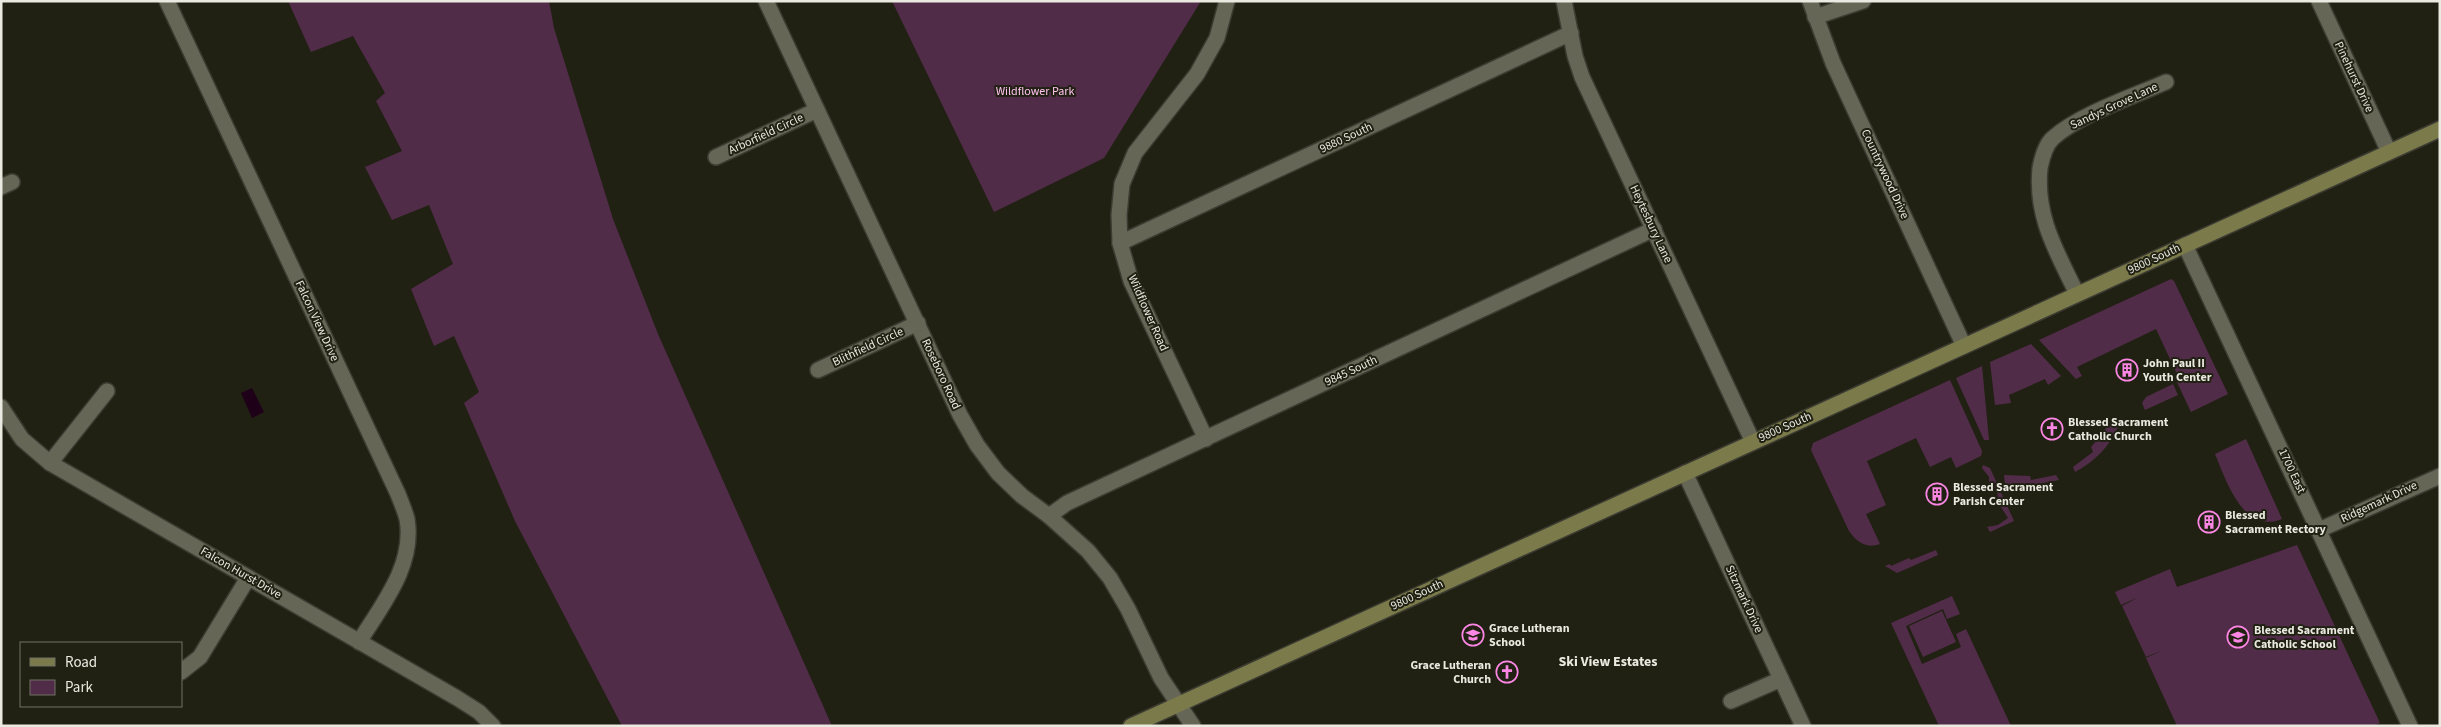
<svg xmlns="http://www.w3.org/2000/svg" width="2441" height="727" font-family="'Source Sans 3',sans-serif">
<rect width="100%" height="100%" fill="#212113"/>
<g fill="#512c49">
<path d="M 288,1 L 549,1 L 554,28 L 613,219 L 658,334 L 832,726 L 622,726 L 515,521 L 464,403 L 479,392 L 454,336 L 434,346 L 411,289 L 453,264 L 429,205 L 392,220 L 365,167 L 402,151 L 376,101 L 385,93 L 353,36 L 311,52 Z"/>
<path d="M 892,1 L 1201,1 L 1104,158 L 994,212 Z"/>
<path d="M 2171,279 L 2174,281 L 2228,394 L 2191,412 L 2174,376 L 2177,374 L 2156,329 L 2077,367 L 2082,376 L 2076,379 L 2039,340 Z"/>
<path d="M 2031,344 L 2061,376 L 2048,385 L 2045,379 L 2009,395 L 2011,403 L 1995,405 L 1990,362 Z"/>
<path d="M 1982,366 L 1989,440 L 1984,440 L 1956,378 Z"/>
<path d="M 1950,380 L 1982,451 L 1981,456 L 1956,468 L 1951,457 L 1930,467 L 1916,438 L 1867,461 L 1886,505 L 1866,514 L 1880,544 C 1866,549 1857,542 1849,531 L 1811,450 L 1813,443 Z"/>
<path d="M 2173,384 L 2178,395 L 2145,410 L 2142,403 L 2146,397 Z"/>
<path d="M 2110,420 L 2118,427 C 2110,446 2094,462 2075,472 L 2073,467 L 2093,452 L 2091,447 L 2104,432 Z"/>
<path d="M 2246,439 L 2282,519 C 2243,535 2226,480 2215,454 Z"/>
<path d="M 1983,465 L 1990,468 L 2014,521 L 1990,532 L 1987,527 L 1998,525 L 2008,518 L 1999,504 L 1997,491 L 1989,483 L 1989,477 L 1982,468 Z"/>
<path d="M 2004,475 L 2030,476 L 2031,480 L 2056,475 L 2059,480 L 2028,486 L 2005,485 Z"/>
<path d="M 2297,545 L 2380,723 L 2373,726 L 2177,726 L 2146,658 L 2163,650 L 2146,657 L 2122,606 L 2139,597 L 2121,605 L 2115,592 L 2170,569 L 2177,587 Z"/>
<path d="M 1936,550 L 1938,555 L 1897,573 L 1885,566 L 1890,564 L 1891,566 L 1909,558 L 1911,560 Z"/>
<path d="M 1952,596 L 1960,614 L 1947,619 L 1943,609 L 1906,626 L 1922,664 L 1961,647 L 1956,634 L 1966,629 L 2011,726 L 1939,726 L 1891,623 Z"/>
<path d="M 1942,611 L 1956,642 L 1923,657 L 1909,626 Z"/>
</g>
<path fill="#1f0019" d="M 252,388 L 264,412 L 252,418 L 241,393 Z"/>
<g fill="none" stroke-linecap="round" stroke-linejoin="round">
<g stroke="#3b3b32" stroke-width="18">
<g id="street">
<path d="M 167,1 L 398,494 C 401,502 405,511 407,519 C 415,565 382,605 359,642"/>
<path d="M 766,1 L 960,415 L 977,445 L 998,473 L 1022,496 L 1049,516 L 1088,551 L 1110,578 L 1128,609 L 1161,678 L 1193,726"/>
<path d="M 1564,1 L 1575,56 L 1582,77 L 1753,442"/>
<path d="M 1810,1 L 1833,63 L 1964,346"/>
<path d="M 2319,1 L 2389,152"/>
<path d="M 1815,17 L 1863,1"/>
<path d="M 716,157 L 817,110"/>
<path d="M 1,187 L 12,182"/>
<path d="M 1120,243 L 1571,33"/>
<path d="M 2185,245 L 2410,726"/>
<path d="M 2077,294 C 2057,252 2035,217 2040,168 C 2042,158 2045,145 2053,138 C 2078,115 2134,96 2166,82"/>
<path d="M 818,370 L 918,323"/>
<path d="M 1,407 L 22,439 L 50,463 L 457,698 L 479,712 L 493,726"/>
<path d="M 1206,439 L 1131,281 L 1120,243 L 1119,215 L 1122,184 L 1135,153 L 1197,74 L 1217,38 L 1227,1"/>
<path d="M 50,463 L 107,391"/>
<path d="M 1685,473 L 1803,726"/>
<path d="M 1049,516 L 1067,503 L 1654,229"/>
<path d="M 2319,530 L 2440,476"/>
<path d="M 181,672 L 200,657 L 248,578"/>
<path d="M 1731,701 L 1781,679"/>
</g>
</g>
<g stroke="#3b3b32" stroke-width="18">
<path id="secondary" d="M 1131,726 L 2440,129"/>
</g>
<use href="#street" stroke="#666656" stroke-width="15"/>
<use href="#secondary" stroke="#7b7a4a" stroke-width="15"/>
</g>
<defs>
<g id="building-ring" transform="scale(1.125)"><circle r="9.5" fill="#212113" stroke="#fc86e3" stroke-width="1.5"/><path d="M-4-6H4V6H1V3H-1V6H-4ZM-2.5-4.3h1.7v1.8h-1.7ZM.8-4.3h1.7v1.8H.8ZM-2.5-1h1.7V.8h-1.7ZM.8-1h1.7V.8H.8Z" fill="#fc86e3"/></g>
<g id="church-ring" transform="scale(1.125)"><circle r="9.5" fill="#212113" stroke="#fc86e3" stroke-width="1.5"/><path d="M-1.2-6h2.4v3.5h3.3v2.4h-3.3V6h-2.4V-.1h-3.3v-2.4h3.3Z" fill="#fc86e3"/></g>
<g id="school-ring" transform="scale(1.125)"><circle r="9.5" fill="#212113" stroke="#fc86e3" stroke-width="1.5"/><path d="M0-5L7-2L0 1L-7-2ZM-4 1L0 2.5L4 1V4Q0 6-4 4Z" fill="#fc86e3"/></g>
</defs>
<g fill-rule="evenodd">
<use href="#building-ring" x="2127" y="370"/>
<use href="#church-ring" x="2052" y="429"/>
<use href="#building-ring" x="1937" y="494"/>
<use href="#building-ring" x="2209" y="522"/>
<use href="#school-ring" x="1473" y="635"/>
<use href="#school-ring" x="2238" y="637"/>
<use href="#church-ring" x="1507" y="672"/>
</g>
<g text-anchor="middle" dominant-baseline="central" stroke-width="4" stroke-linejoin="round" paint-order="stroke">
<g font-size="12" fill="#eaeae1" stroke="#212113">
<text transform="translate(2354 77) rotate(65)">Pinehurst Drive</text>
<text transform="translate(2114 106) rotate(-25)">Sandys Grove Lane</text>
<text transform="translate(766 134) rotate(-25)">Arborfield Circle</text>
<text transform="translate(1346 138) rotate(-25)">9880 South</text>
<text transform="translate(1885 174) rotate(65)">Countrywood Drive</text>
<text transform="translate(1651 224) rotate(65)">Heytesbury Lane</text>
<text transform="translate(2154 259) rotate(-25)">9800 South</text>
<text transform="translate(1148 313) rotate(66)">Wildflower Road</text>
<text transform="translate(317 321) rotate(65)">Falcon View Drive</text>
<text transform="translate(868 347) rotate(-25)">Blithfield Circle</text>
<text transform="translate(1351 371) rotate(-25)">9845 South</text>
<text transform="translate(941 374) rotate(65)">Roseboro Road</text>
<text transform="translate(1785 427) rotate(-24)">9800 South</text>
<text transform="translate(2292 471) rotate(65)">1700 East</text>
<text transform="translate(2379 502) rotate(-25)">Ridgemark Drive</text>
<text transform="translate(241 573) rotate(30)">Falcon Hurst Drive</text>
<text transform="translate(1417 595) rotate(-25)">9800 South</text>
<text transform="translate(1744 599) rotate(65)">Sitzmark Drive</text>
</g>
<g font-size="12" fill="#ffc3ef" stroke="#212113">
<text x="1035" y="91">Wildflower Park</text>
</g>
<g font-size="12" font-weight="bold" fill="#eaeae1" stroke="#212113" text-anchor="start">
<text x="2143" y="363">John Paul II<tspan x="2143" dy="14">Youth Center</tspan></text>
<text x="2068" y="422">Blessed Sacrament<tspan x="2068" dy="14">Catholic Church</tspan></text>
<text x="1953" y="487">Blessed Sacrament<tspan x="1953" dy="14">Parish Center</tspan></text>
<text x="2225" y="515">Blessed<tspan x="2225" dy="14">Sacrament Rectory</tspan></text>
<text x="1489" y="628">Grace Lutheran<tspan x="1489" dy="14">School</tspan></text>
<text x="2254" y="630">Blessed Sacrament<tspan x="2254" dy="14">Catholic School</tspan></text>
<text x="1491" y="665" text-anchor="end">Grace Lutheran<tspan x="1491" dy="14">Church</tspan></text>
</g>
<g font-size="14" font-weight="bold" fill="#eaeae1" stroke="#212113">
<text x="1608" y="662">Ski View Estates</text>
</g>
</g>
<rect width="2441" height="727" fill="none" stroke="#eaeae1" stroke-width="5"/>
<rect x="20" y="642" width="162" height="65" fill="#212113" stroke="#717165"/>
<rect x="30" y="658" width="25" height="8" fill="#7b7a4a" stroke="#717165"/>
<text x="65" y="667" font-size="15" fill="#eaeae1">Road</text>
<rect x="30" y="680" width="25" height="15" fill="#512c49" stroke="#717165"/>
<text x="65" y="692" font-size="15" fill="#eaeae1">Park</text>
</svg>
